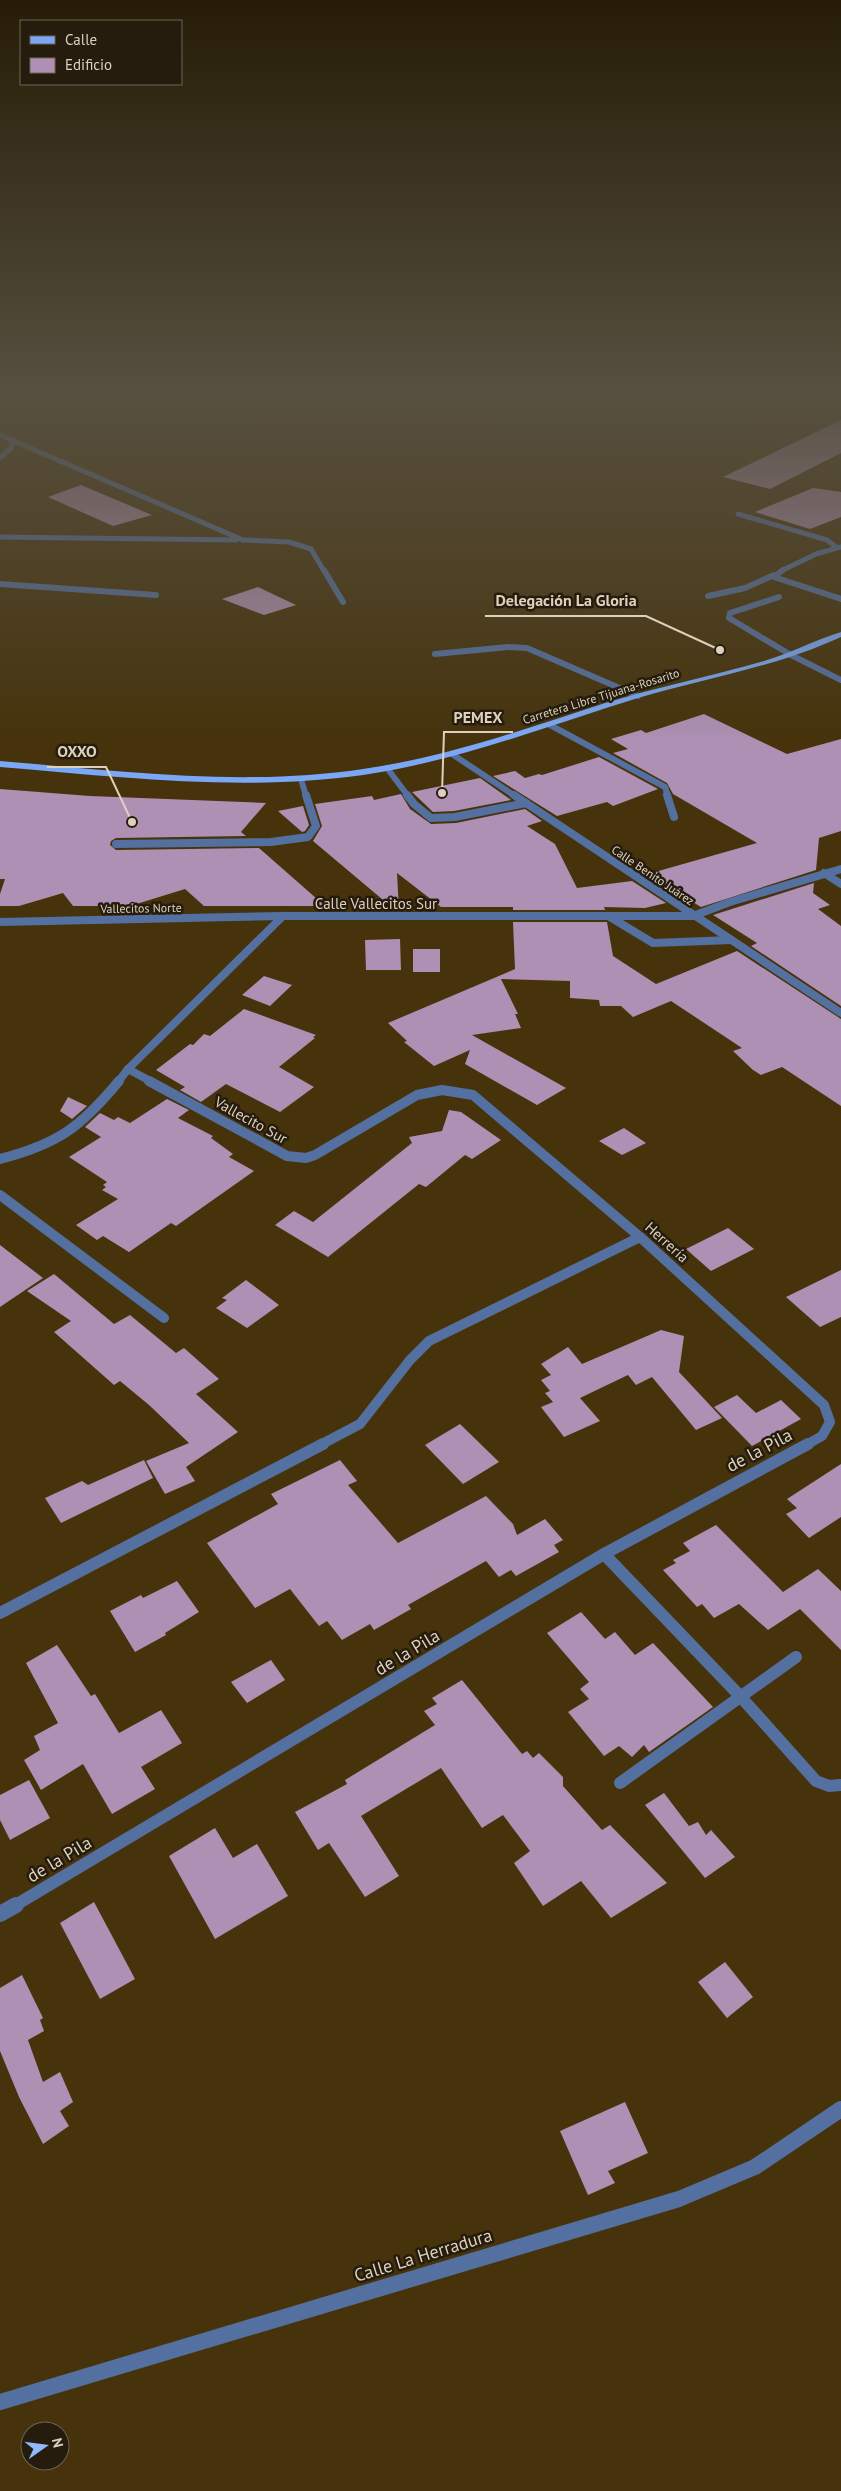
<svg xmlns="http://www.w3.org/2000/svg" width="841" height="2491" font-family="'PT Sans',sans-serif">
<rect width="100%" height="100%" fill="#46330c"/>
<g fill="#ad90b3">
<path d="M 841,420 L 841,453 L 770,489 L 723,477 Z"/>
<path d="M 81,485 L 152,515 L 113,526 L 48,497 Z"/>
<path d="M 813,488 L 841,492 L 841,517 L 810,529 L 755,512 Z"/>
<path d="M 258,587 L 296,605 L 264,615 L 222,599 Z"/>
<path d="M 704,714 L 787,754 L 841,739 L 841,831 L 819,838 L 816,870 L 701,907 L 688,899 L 682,900 L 650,879 L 661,877 L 655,872 L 757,843 L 673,794 L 667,783 L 613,753 L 628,749 L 611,739 L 641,730 L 646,733 Z"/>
<path d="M 599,757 L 658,789 L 613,806 L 607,802 L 557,816 L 493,776 L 515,771 L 525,778 L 539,774 L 542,775 Z"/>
<path d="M 480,778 L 511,800 L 454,811 L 433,812 L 412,792 Z"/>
<path d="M 0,789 L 90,796 L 266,803 L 241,832 L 246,836 L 116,838 L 111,841 L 110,845 L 116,850 L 259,848 L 325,906 L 204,906 L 185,889 L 130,906 L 73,906 L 63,893 L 19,906 L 0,906 L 0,894 L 5,879 L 0,879 Z"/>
<path d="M 401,794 L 410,809 L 431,824 L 456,823 L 525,809 L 542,821 L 527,826 L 555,844 L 577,888 L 632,881 L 666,903 L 645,908 L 604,907 L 605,910 L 513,910 L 513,907 L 441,907 L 397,873 L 399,910 L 395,910 L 313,841 L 322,826 L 315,804 L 372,796 L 374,800 Z"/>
<path d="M 303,806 L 309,825 L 305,831 L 302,832 L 278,811 Z"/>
<path d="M 814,883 L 813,893 L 830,905 L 818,909 L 841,926 L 841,1006 L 751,946 L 757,943 L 713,915 Z"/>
<path d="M 513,922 L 607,922 L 613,956 L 656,984 L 737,951 L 841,1019 L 841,1106 L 782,1067 L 761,1075 L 753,1070 L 733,1051 L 742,1048 L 671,1001 L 633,1017 L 621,1006 L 600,1006 L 599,1000 L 570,998 L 570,981 L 501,979 L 518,1014 L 515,1014 L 521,1028 L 472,1035 L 566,1088 L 537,1105 L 465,1064 L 470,1050 L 434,1066 L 404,1042 L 407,1041 L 388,1023 L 515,969 Z"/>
<path d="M 400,939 L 401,970 L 366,970 L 365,940 Z"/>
<rect x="413" y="949" width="27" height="23"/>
<path d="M 264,976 L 292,985 L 270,1006 L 242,995 Z"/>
<path d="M 244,1009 L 316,1035 L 313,1037 L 315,1038 L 279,1067 L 314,1087 L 280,1112 L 226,1084 L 201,1102 L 180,1090 L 185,1087 L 156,1070 L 190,1044 L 193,1045 L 204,1034 L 210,1036 Z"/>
<path d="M 68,1097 L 87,1106 L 72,1119 L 60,1111 Z"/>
<path d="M 167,1099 L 189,1110 L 178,1118 L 213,1136 L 211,1138 L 233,1154 L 229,1157 L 254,1171 L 176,1226 L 171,1223 L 129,1252 L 103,1236 L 97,1240 L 76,1225 L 118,1199 L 102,1190 L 106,1187 L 103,1185 L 107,1182 L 69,1157 L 101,1137 L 85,1127 L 100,1113 L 114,1120 L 118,1117 L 130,1123 Z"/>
<path d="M 449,1110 L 461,1112 L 501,1140 L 472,1159 L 465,1155 L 426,1187 L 419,1184 L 328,1257 L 275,1225 L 294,1211 L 313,1222 L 412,1143 L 409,1137 L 442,1131 Z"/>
<path d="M 624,1128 L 646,1143 L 622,1155 L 599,1141 Z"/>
<path d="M 728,1228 L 754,1249 L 711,1271 L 686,1249 Z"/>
<path d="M 0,1245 L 43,1278 L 0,1307 Z"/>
<path d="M 841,1270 L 841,1317 L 820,1327 L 786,1297 Z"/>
<path d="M 54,1274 L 114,1324 L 130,1315 L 176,1353 L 184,1348 L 219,1379 L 196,1394 L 238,1432 L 186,1467 L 195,1481 L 165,1494 L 146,1461 L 189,1443 L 149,1405 L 120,1381 L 114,1385 L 54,1332 L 71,1321 L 27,1291 Z"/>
<path d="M 246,1280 L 279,1305 L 247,1328 L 216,1308 L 227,1300 L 222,1298 Z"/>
<path d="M 661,1330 L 684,1336 L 679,1372 L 722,1418 L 696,1430 L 652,1377 L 636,1385 L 628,1375 L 580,1398 L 600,1421 L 564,1437 L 541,1407 L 553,1402 L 545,1393 L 550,1391 L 541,1380 L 551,1375 L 541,1364 L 568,1347 L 582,1364 Z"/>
<path d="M 737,1395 L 756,1413 L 781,1400 L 801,1419 L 752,1446 L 714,1407 Z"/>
<path d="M 460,1424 L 499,1462 L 463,1484 L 425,1445 Z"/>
<path d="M 144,1460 L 153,1478 L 61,1523 L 45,1498 L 82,1481 L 88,1485 Z"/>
<path d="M 340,1460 L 357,1481 L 348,1485 L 398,1543 L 486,1496 L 513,1524 L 517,1535 L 545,1519 L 563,1540 L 554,1545 L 559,1552 L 516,1576 L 511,1570 L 499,1577 L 486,1561 L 408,1605 L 411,1609 L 374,1630 L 370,1624 L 342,1640 L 327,1621 L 319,1626 L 290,1589 L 255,1608 L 207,1543 L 278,1504 L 271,1494 Z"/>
<path d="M 841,1464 L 841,1517 L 809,1538 L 786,1514 L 797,1508 L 787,1499 Z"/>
<path d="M 716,1525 L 783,1592 L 818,1569 L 841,1591 L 841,1650 L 800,1609 L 768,1630 L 739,1604 L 714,1618 L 702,1604 L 697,1607 L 663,1570 L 676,1563 L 673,1560 L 690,1551 L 683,1543 Z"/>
<path d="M 177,1581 L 199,1612 L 165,1633 L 166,1635 L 135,1652 L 110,1611 L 141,1595 L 143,1598 Z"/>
<path d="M 581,1612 L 605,1639 L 615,1632 L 635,1655 L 653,1643 L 713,1707 L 649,1752 L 644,1745 L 632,1757 L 619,1746 L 604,1756 L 568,1712 L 589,1699 L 580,1689 L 589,1682 L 547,1633 Z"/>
<path d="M 57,1645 L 91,1696 L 95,1694 L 119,1733 L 161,1710 L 182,1743 L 141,1767 L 155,1789 L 112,1814 L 83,1764 L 41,1790 L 24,1760 L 40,1750 L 34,1736 L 58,1723 L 26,1663 Z"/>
<path d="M 271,1660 L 285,1680 L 247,1703 L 231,1682 Z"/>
<path d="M 462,1680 L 522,1754 L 527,1751 L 533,1758 L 539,1753 L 563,1777 L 563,1786 L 602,1830 L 610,1825 L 667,1883 L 611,1918 L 581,1881 L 543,1906 L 514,1863 L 530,1851 L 503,1815 L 482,1828 L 441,1768 L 361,1816 L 399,1876 L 365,1897 L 329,1843 L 318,1850 L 295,1812 L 347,1784 L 345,1780 L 435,1725 L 424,1711 L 437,1704 L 432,1698 Z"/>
<path d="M 29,1780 L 50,1818 L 10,1840 L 0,1820 L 0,1795 Z"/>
<path d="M 664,1793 L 689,1826 L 698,1822 L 706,1835 L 711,1830 L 735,1857 L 705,1878 L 645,1805 Z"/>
<path d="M 215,1828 L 233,1858 L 257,1844 L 288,1896 L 215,1939 L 169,1856 Z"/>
<path d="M 94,1902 L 135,1979 L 100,1999 L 60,1923 Z"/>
<path d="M 725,1962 L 753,1997 L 727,2018 L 698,1982 Z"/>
<path d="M 22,1975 L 43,2018 L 40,2020 L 44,2031 L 28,2040 L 43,2082 L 60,2072 L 73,2102 L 60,2111 L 69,2126 L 43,2144 L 19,2097 L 0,2051 L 0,1988 Z"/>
<path d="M 625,2102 L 648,2153 L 608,2171 L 615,2183 L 588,2195 L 560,2131 Z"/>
</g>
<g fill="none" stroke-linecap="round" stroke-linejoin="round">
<g stroke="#5470a0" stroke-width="5">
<path d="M 738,514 L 827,540 L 836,547"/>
<path d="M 243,540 L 289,542 L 311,549 L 324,571"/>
<path d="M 781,571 L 816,554 L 841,547"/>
</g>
<g stroke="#5470a0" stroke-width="6">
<path d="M 324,570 L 343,602"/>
<path d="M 783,570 L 774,577 L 841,599"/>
<path d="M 0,584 L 156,595"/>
<path d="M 708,596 L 745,588 L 774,575"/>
<path d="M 779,597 L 730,613 L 729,618 L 791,655"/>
<path d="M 435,654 L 508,647 L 527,648 L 638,696"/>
<path d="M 550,725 L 665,787 L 668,796"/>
<path d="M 387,768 L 408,796"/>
<path d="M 301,779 L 306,796"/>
</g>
<g stroke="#5470a0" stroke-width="8">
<path d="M 407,795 L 414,804 L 431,818 L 455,817 L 526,803"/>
<path d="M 667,795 L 674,817"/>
<path d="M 116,844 L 271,842 L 308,837 L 316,826 L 306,795"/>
<path d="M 610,917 L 653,943 L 731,940"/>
</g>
<g stroke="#5470a0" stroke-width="5">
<path d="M 0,435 L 243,540"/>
<path d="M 0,458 L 11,448 L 13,440"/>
<path d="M 0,537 L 237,540"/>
</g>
<g stroke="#5470a0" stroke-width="8">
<path d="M 824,873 L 841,884"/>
<path d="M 0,922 L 283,916 L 693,916 L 730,902 L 841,869"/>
<path d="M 128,1069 L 152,1082"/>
<path d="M 118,1082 L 128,1069 L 283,916"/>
</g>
<g stroke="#5470a0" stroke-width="10">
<path d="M 149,1081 L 287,1156 L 306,1158 L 315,1155 L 417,1095 L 442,1090 L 473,1095 L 640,1237 L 824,1405 L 830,1422 L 822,1436 L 806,1445"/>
<path d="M 0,1159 C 58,1144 81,1127 119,1081"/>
<path d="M 0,1195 L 164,1318"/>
<path d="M 320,1445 L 360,1424 L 410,1360 L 429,1341 L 640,1237"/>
</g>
<g stroke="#5470a0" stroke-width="12">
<path d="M 604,1554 L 740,1696 L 816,1781 L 829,1786 L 841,1785"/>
<path d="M 0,1613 L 323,1444"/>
<path d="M 620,1783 L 796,1657"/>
<path d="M 14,1906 L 604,1554 L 808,1444"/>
</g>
<g stroke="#5470a0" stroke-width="16">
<path d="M 0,1914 L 16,1905"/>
<path d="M 0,2402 L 679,2199 L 755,2167 L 841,2109"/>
</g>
<g stroke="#5470a0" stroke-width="6">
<path d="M 791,655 L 841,680"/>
<path d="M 452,754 L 515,796"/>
</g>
<path stroke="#5470a0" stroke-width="8" d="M 514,795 L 841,1013"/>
<path fill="#7ba8f6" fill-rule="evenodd" d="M 841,632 L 841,637 C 776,667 706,678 638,698 C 547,726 458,761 363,775 C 243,792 120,777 0,767 L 0,761 C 120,771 243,787 363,769 C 447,757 525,729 605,703 C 658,687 711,676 764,661 C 791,653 815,640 841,632 Z"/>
</g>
<linearGradient id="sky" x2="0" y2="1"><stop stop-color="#261c07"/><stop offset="0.53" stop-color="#575040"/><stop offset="1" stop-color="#575040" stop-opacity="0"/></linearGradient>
<rect width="841" height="742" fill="url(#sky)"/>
<g text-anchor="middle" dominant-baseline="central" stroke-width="5" stroke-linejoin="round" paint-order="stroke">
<g font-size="12" fill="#ddd1bd" stroke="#251c0d">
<text transform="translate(601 696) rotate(-17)">Carretera Libre Tijuana-Rosarito</text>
<text transform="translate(653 875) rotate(34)">Calle Benito Juárez</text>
<text transform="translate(141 908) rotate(-1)">Vallecitos Norte</text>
</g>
<g font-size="15" fill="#ddd1bd" stroke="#251c0d">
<text x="376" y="903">Calle Vallecitos Sur</text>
<text transform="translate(251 1120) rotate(29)">Vallecito Sur</text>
<text transform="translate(667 1242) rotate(42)">Herrería</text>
</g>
<g font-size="18" fill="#ddd1bd" stroke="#251c0d">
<text transform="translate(759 1450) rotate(-28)">de la Pila</text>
<text transform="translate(407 1652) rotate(-31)">de la Pila</text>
<text transform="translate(59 1859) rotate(-31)">de la Pila</text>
<text transform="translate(423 2255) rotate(-17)">Calle La Herradura</text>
</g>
</g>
<path fill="none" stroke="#ddd1bd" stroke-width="2" d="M720 650L646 616H485M442 793L444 732H513M132 822L106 767H47"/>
<g fill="#ddd1bd" stroke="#251c0d" stroke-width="2">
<circle cx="720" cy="650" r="5"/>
<circle cx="442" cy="793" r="5"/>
<circle cx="132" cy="822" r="5"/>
</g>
<g font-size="16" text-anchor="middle" font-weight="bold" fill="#ddd1bd" stroke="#251c0d" stroke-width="5" stroke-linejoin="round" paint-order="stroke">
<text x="566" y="606">Delegación La Gloria</text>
<text x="478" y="723">PEMEX</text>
<text x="77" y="757">OXXO</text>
</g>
<rect x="20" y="20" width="162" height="65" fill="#251c0d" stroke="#6f6453"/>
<rect x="30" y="36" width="25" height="8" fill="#7ba8f6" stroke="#6f6453"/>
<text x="65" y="45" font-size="15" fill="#ddd1bd">Calle</text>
<rect x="30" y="58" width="25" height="15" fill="#ad90b3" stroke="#6f6453"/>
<text x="65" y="70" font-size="15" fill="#ddd1bd">Edificio</text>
<g transform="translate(45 2446) rotate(76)"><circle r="24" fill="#251c0d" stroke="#6f6453"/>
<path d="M0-4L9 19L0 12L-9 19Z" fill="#90b8fd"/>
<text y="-8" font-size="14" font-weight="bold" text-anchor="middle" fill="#ddd1bd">N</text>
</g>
</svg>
